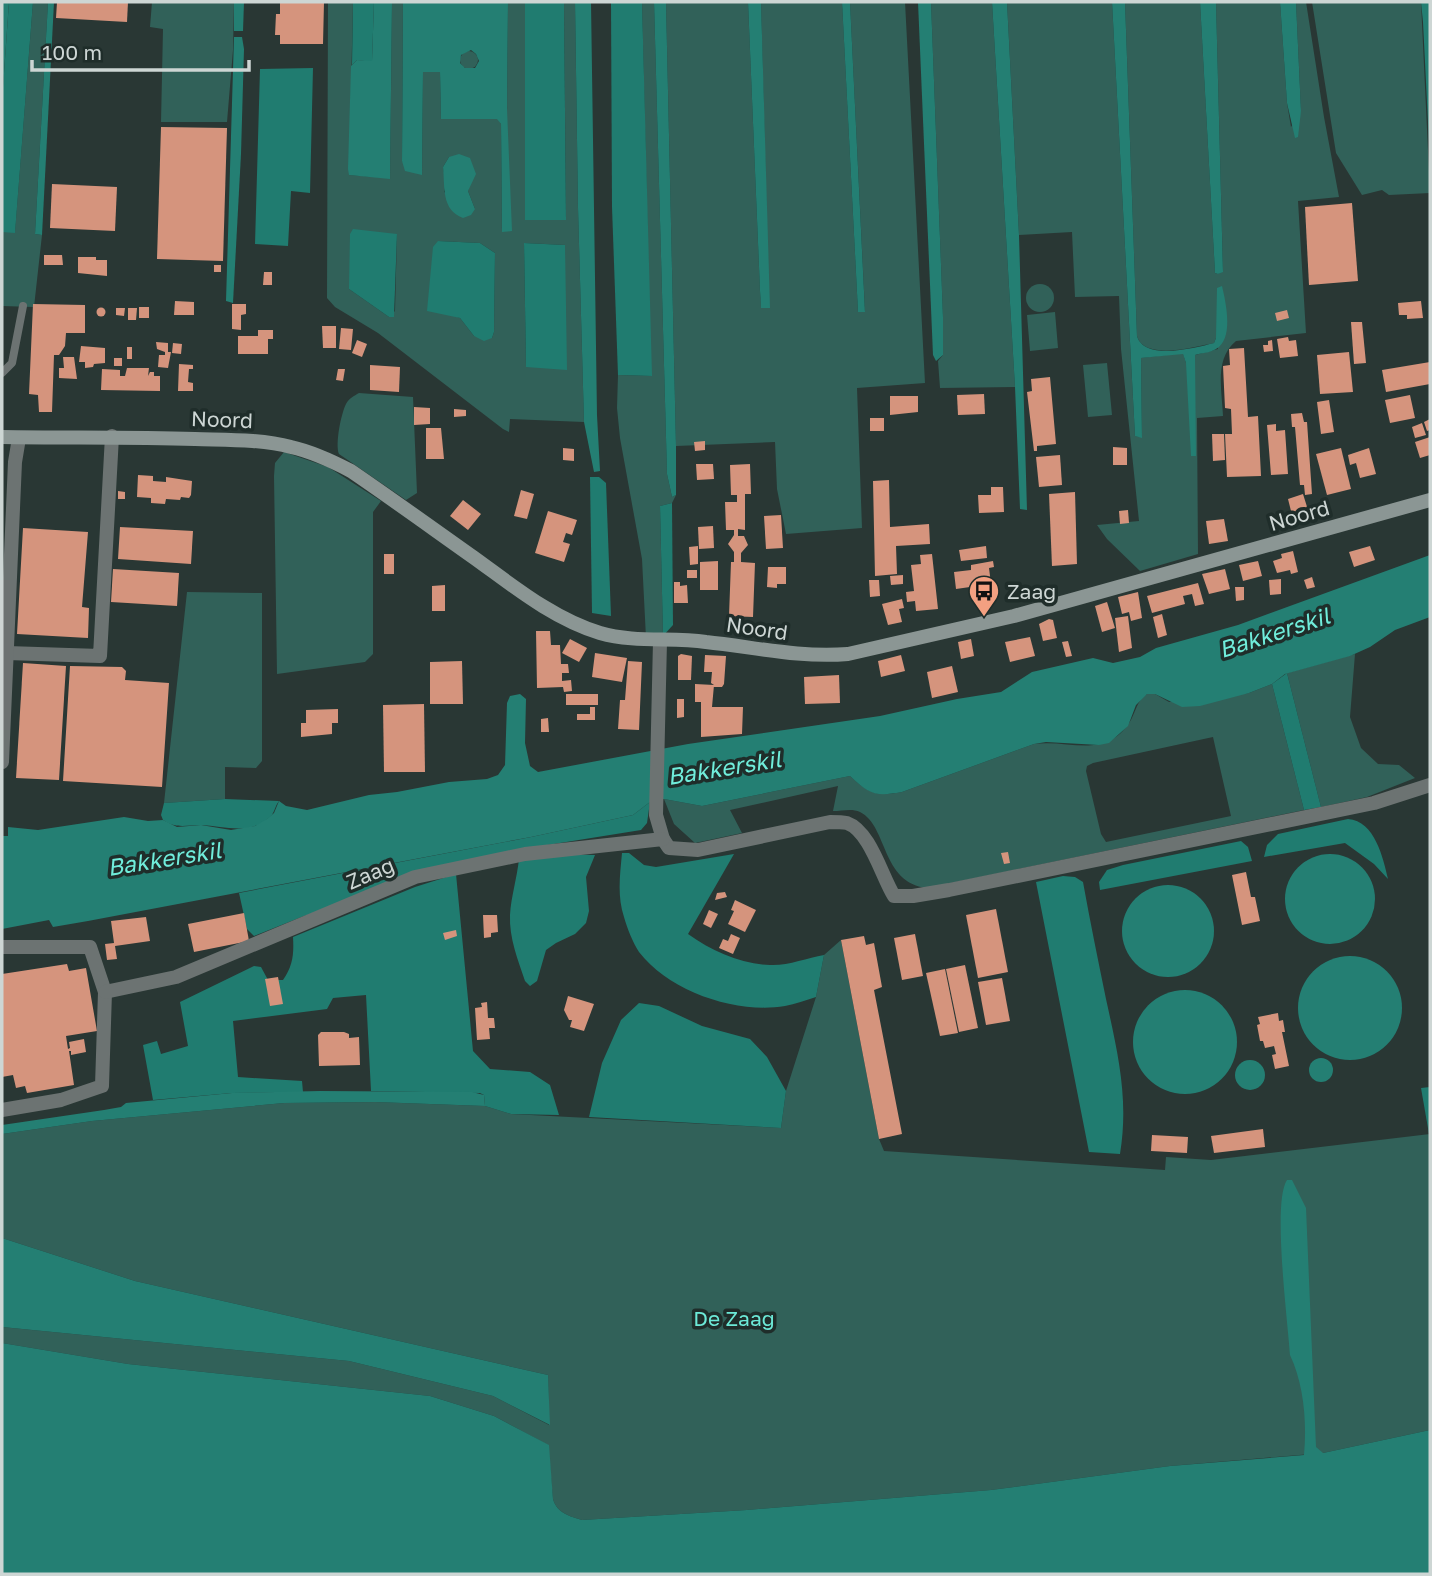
<svg xmlns="http://www.w3.org/2000/svg" width="1432" height="1576" font-family="'Golos Text',sans-serif">
<rect width="100%" height="100%" fill="#293734"/>
<g fill="#316159" fill-rule="evenodd">
<path d="M 33,2 L 48,2 L 35,234 L 42,235 L 34,307 L 2,306 L 2,232 L 15,232 Z"/>
<path d="M 152,2 L 234,2 L 233,50 L 227,122 L 161,122 L 163,29 L 150,27 Z"/>
<path d="M 328,2 L 353,2 L 349,175 L 390,178 L 392,2 L 403,2 L 402,161 L 422,174 L 423,72 L 440,72 L 441,119 L 498,119 L 501,124 L 502,232 L 507,109 L 508,2 L 525,2 L 526,220 L 566,219 L 564,2 L 575,2 L 578,208 L 584,422 L 510,419 L 509,432 L 503,429 L 378,333 L 335,307 L 327,298 ZM 449,157 L 469,184 L 468,191 L 475,209 L 444,192 L 446,184 L 443,167 ZM 397,234 L 395,311 L 389,317 L 349,289 ZM 438,241 L 480,243 L 495,253 L 494,332 L 492,338 L 474,336 L 460,318 L 452,315 ZM 524,243 L 565,245 L 527,367 L 526,366 Z"/>
<path d="M 642,2 L 654,2 L 667,474 L 672,497 L 676,495 L 672,503 L 660,506 L 663,636 L 646,638 L 642,559 L 620,438 L 617,408 L 618,375 L 651,376 Z"/>
<path d="M 666,2 L 748,2 L 760,291 L 761,307 L 769,308 L 761,2 L 842,2 L 858,312 L 865,311 L 850,2 L 905,2 L 925,383 L 857,388 L 862,528 L 786,534 L 777,489 L 775,442 L 676,446 Z"/>
<path d="M 931,2 L 992,2 L 1015,387 L 940,388 L 938,361 L 943,355 L 943,317 Z"/>
<path d="M 1007,2 L 1112,2 L 1135,436 L 1142,437 L 1141,358 L 1183,353 L 1186,363 L 1194,364 L 1195,355 L 1218,349 L 1216,338 L 1214,343 C 1195,347 1144,361 1137,336 L 1125,2 L 1200,2 L 1215,273 L 1218,274 L 1223,271 L 1216,2 L 1280,2 L 1287,103 L 1291,127 L 1301,111 L 1296,2 L 1306,2 L 1324,117 L 1339,197 L 1298,201 L 1306,333 L 1236,341 C 1214,359 1222,390 1223,416 L 1197,418 L 1198,554 L 1140,571 L 1107,539 L 1097,525 L 1139,521 L 1121,349 L 1119,296 L 1075,297 L 1072,232 L 1019,235 Z"/>
<path d="M 1312,2 L 1421,2 L 1430,193 L 1389,195 L 1382,190 L 1362,195 L 1336,153 Z"/>
<circle cx="469" cy="60" r="9"/>
<circle cx="1040" cy="298" r="14"/>
<path d="M 1055,312 L 1058,348 L 1030,351 L 1027,315 Z"/>
<path d="M 1107,363 L 1112,415 L 1088,417 L 1083,365 Z"/>
<path d="M 359,393 L 413,397 L 417,493 L 406,500 L 339,454 C 335,444 341,414 346,404 C 349,398 354,396 359,393 Z"/>
<path d="M 284,452 L 328,467 L 381,501 L 373,512 L 373,654 L 365,662 L 277,674 L 274,476 L 275,463 Z"/>
<path d="M 187,592 L 262,593 L 262,761 L 256,768 L 225,767 L 225,799 L 164,803 Z"/>
<path d="M 1355,654 L 1350,717 L 1361,748 L 1378,764 L 1399,765 L 1415,778 L 1367,797 L 1321,807 L 1287,673 Z"/>
<path d="M 1272,684 L 1304,810 L 927,888 C 881,883 888,826 860,812 C 852,808 842,811 833,811 L 838,786 L 730,810 L 742,833 L 695,843 L 674,824 L 664,799 L 702,806 L 850,776 C 868,793 877,797 902,792 L 1034,744 C 1068,739 1102,759 1127,726 C 1136,715 1135,702 1147,694 L 1155,694 L 1169,702 L 1249,693 ZM 1213,737 L 1231,816 L 1106,842 L 1101,834 L 1086,771 L 1087,766 L 1093,763 Z"/>
<path d="M 841,940 L 879,1139 L 884,1151 L 1165,1170 L 1166,1157 L 1211,1160 L 1430,1134 L 1430,1430 L 1323,1453 L 1170,1466 L 991,1490 L 747,1510 L 582,1520 C 569,1516 557,1513 553,1499 L 548,1445 L 494,1416 L 430,1396 L 128,1364 L 2,1343 L 2,1327 L 349,1361 L 493,1396 L 549,1425 L 548,1375 L 135,1281 L 2,1238 L 2,1134 L 92,1121 L 284,1103 L 375,1102 L 485,1106 L 511,1114 L 781,1128 L 786,1091 L 816,997 L 824,955 Z"/>
</g>
<g fill="#207c70">
<path d="M 9,2 L 33,2 L 15,233 L 2,232 L 2,101 Z"/>
<path d="M 353,2 L 374,2 L 372,62 L 357,60 L 352,65 Z"/>
<path d="M 525,2 L 564,2 L 566,220 L 525,220 Z"/>
<path d="M 611,2 L 642,2 L 652,376 L 618,375 L 612,207 Z"/>
<path d="M 313,68 L 310,193 L 291,191 L 288,246 L 255,244 L 260,69 Z"/>
<path d="M 353,229 L 397,234 L 394,317 L 389,317 L 349,289 L 350,234 Z"/>
<path d="M 438,241 L 480,243 L 495,253 L 494,332 L 492,338 L 484,341 L 474,336 L 460,318 L 427,311 L 433,247 Z"/>
<path d="M 524,243 L 565,245 L 567,370 L 526,367 Z"/>
<path d="M 590,477 L 599,477 L 606,483 L 611,616 L 592,613 Z"/>
<path d="M 672,503 L 673,625 L 663,636 L 660,506 Z"/>
<path d="M 1287,673 L 1321,807 L 1304,810 L 1272,684 Z"/>
<path d="M 225,799 L 279,801 C 275,806 275,811 271,816 C 251,836 225,826 201,825 C 186,825 176,829 163,820 L 161,815 L 164,803 Z"/>
<path d="M 650,802 L 647,823 L 641,830 L 535,847 L 304,916 L 254,936 L 247,929 L 239,893 L 531,837 L 633,815 Z"/>
<path d="M 1348,819 C 1375,821 1383,858 1388,879 L 1374,864 L 1345,843 L 1264,857 L 1267,845 L 1278,834 Z"/>
<path d="M 1241,841 L 1248,847 L 1252,861 L 1100,890 L 1099,882 L 1107,870 L 1123,865 Z"/>
<path d="M 622,853 L 629,853 L 644,865 L 656,867 L 734,854 L 688,934 C 712,951 740,964 770,965 C 787,966 807,958 824,955 L 816,997 C 806,1000 795,1004 785,1006 C 736,1014 670,992 639,952 C 633,943 627,928 624,917 C 617,896 620,875 622,853 Z"/>
<path d="M 552,854 L 595,855 L 586,877 L 589,911 L 586,923 L 575,934 L 556,943 L 546,950 L 537,981 L 530,986 L 525,981 C 518,960 509,938 510,915 C 511,897 517,878 519,859 Z"/>
<path d="M 456,874 L 473,1051 L 490,1069 L 530,1072 L 550,1085 L 559,1115 L 511,1114 L 485,1106 L 484,1095 L 480,1093 L 371,1091 L 366,995 L 333,998 L 327,1009 L 233,1021 L 238,1077 L 302,1081 L 303,1092 L 232,1093 L 153,1100 L 143,1045 L 157,1041 L 161,1054 L 188,1046 L 180,1002 L 254,966 L 261,967 L 268,980 L 283,980 C 293,966 294,954 293,937 L 415,887 Z"/>
<path d="M 1063,876 L 1075,877 L 1083,882 C 1090,921 1098,960 1106,999 C 1118,1054 1129,1099 1120,1154 L 1089,1152 L 1036,882 Z"/>
<path d="M 639,1003 L 659,1006 L 702,1026 L 750,1039 L 767,1057 L 786,1091 L 781,1128 L 589,1117 L 602,1063 L 621,1020 Z"/>
<path d="M 1430,1087 L 1430,1134 L 1429,1134 L 1421,1088 Z"/>
</g>
<g fill="#247f73" fill-rule="evenodd">
<path d="M 2,2 L 9,2 L 2,101 Z"/>
<path d="M 48,2 L 54,2 L 42,235 L 35,234 Z"/>
<path d="M 234,2 L 244,2 L 243,31 L 234,31 Z"/>
<path d="M 374,2 L 392,2 L 390,179 L 349,175 L 348,169 L 351,66 L 357,60 L 372,61 Z"/>
<path d="M 403,2 L 508,2 L 507,109 L 512,231 L 502,232 L 501,124 L 497,119 L 441,119 L 440,72 L 423,72 L 422,175 L 405,171 L 402,161 ZM 471,50 L 476,54 L 479,61 L 475,68 L 465,68 L 460,63 L 461,55 Z"/>
<path d="M 575,2 L 591,2 L 597,415 L 600,471 L 594,472 L 584,422 L 578,208 Z"/>
<path d="M 654,2 L 666,2 L 676,446 L 676,495 L 672,497 L 667,474 Z"/>
<path d="M 748,2 L 761,2 L 770,308 L 761,308 L 760,291 Z"/>
<path d="M 842,2 L 850,2 L 865,312 L 858,312 Z"/>
<path d="M 918,2 L 931,2 L 943,317 L 943,355 L 936,361 L 933,355 Z"/>
<path d="M 992,2 L 1007,2 L 1019,235 L 1027,510 L 1020,509 L 1015,387 Z"/>
<path d="M 1112,2 L 1125,2 L 1137,336 C 1144,361 1195,348 1214,343 L 1216,338 L 1217,288 L 1222,286 C 1226,303 1234,339 1216,349 C 1210,353 1201,353 1195,355 L 1196,456 L 1191,456 L 1186,363 L 1183,354 L 1141,358 L 1142,438 L 1135,436 Z"/>
<path d="M 1200,2 L 1216,2 L 1223,272 L 1218,274 L 1215,273 Z"/>
<path d="M 1280,2 L 1296,2 L 1301,111 L 1298,137 L 1295,138 L 1287,103 Z"/>
<path d="M 1421,2 L 1430,2 L 1430,162 L 1423,22 Z"/>
<path d="M 234,37 L 242,37 L 244,49 L 241,154 L 233,303 L 226,301 Z"/>
<path d="M 459,154 L 470,158 L 476,174 L 468,191 L 475,209 L 471,215 L 463,218 C 441,210 445,187 443,167 L 449,157 Z"/>
<path d="M 1430,555 L 1430,617 L 1395,630 L 1370,647 L 1350,656 L 1285,674 L 1272,684 L 1249,693 L 1200,706 L 1182,707 L 1155,694 L 1147,694 L 1136,705 L 1128,726 L 1109,743 L 1099,745 L 1046,742 L 1034,744 L 902,792 C 875,797 869,794 850,776 L 702,806 L 664,799 L 650,802 L 633,815 L 531,837 L 88,921 L 53,927 L 49,920 L 2,929 L 2,836 L 8,836 L 8,827 L 38,830 L 124,817 L 148,821 L 163,820 L 177,827 L 201,825 L 231,830 L 255,826 L 267,819 L 274,813 L 279,801 L 286,806 L 307,810 L 369,795 L 397,792 L 449,782 L 487,779 L 498,775 L 505,765 L 507,703 L 510,696 L 520,694 L 526,699 L 525,743 L 530,766 L 538,772 L 688,744 L 880,716 L 957,699 L 1001,692 L 1032,672 L 1093,658 L 1113,663 L 1140,657 L 1156,648 L 1238,625 Z"/>
<circle cx="1330" cy="899" r="45"/>
<circle cx="1168" cy="931" r="46"/>
<circle cx="1350" cy="1008" r="52"/>
<circle cx="1185" cy="1042" r="52"/>
<circle cx="1321" cy="1070" r="12"/>
<circle cx="1250" cy="1075" r="15"/>
<path d="M 320,1091 L 472,1092 L 484,1095 L 485,1106 L 375,1102 L 284,1103 L 92,1121 L 2,1134 L 2,1125 L 104,1110 L 121,1107 L 126,1103 L 232,1093 Z"/>
<path d="M 1287,1180 L 1292,1180 L 1306,1208 L 1316,1447 L 1323,1453 L 1430,1430 L 1430,1574 L 2,1574 L 2,1343 L 128,1364 L 430,1396 L 494,1416 L 549,1445 L 553,1499 C 557,1513 569,1516 582,1520 L 747,1510 L 991,1490 L 1170,1466 L 1304,1455 C 1307,1422 1304,1385 1290,1355 C 1288,1322 1272,1202 1287,1180 Z"/>
<path d="M 2,1238 L 135,1281 L 548,1375 L 550,1425 L 493,1396 L 349,1361 L 2,1327 Z"/>
</g>
<g fill="#d5947d">
<path d="M 57,2 L 128,2 L 127,22 L 56,18 Z"/>
<path d="M 280,2 L 324,2 L 323,44 L 280,44 L 280,35 L 275,35 L 276,14 L 280,14 Z"/>
<path d="M 161,127 L 227,128 L 223,261 L 157,259 Z"/>
<path d="M 52,184 L 117,187 L 115,231 L 50,228 Z"/>
<path d="M 1352,203 L 1358,281 L 1309,285 L 1305,207 Z"/>
<path d="M 44,255 L 62,255 L 63,265 L 44,265 Z"/>
<path d="M 78,257 L 96,257 L 96,260 L 107,260 L 107,276 L 78,273 Z"/>
<rect x="214" y="265" width="7" height="7"/>
<path d="M 264,272 L 272,272 L 272,285 L 263,285 Z"/>
<path d="M 175,301 L 194,302 L 194,315 L 174,315 Z"/>
<path d="M 1421,301 L 1423,318 L 1407,319 L 1407,315 L 1399,315 L 1398,303 Z"/>
<path d="M 33,304 L 85,305 L 85,333 L 66,333 L 65,346 L 59,355 L 54,355 L 52,412 L 39,412 L 38,395 L 29,394 Z"/>
<path d="M 232,304 L 246,304 L 246,314 L 241,315 L 241,330 L 232,329 Z"/>
<rect x="139" y="307" width="10" height="11"/>
<circle cx="101" cy="312" r="4.5"/>
<path d="M 116,308 L 125,308 L 124,316 L 116,315 Z"/>
<path d="M 128,308 L 137,308 L 136,320 L 128,320 Z"/>
<path d="M 1287,310 L 1289,318 L 1277,321 L 1275,313 Z"/>
<path d="M 1351,322 L 1362,322 L 1366,363 L 1354,364 Z"/>
<path d="M 322,326 L 336,326 L 336,348 L 323,348 Z"/>
<path d="M 341,328 L 353,329 L 351,350 L 339,349 Z"/>
<path d="M 258,330 L 273,330 L 273,339 L 268,339 L 268,354 L 238,354 L 238,336 L 258,336 Z"/>
<path d="M 1288,337 L 1289,341 L 1296,340 L 1298,356 L 1280,358 L 1277,339 Z"/>
<path d="M 357,340 L 367,344 L 362,357 L 352,353 Z"/>
<path d="M 1272,340 L 1273,351 L 1264,352 L 1263,345 L 1268,345 L 1268,341 Z"/>
<path d="M 156,342 L 168,343 L 168,352 L 171,352 L 168,368 L 158,367 L 159,355 L 165,355 L 165,352 L 157,349 Z"/>
<path d="M 173,343 L 182,344 L 181,354 L 172,353 Z"/>
<path d="M 81,346 L 105,348 L 105,363 L 94,364 L 93,367 L 85,368 L 85,362 L 79,362 Z"/>
<rect x="127" y="347" width="5" height="12"/>
<path d="M 1244,348 L 1248,417 L 1258,416 L 1261,476 L 1227,477 L 1225,434 L 1232,434 L 1231,409 L 1225,408 L 1223,366 L 1230,365 L 1229,349 Z"/>
<path d="M 1349,352 L 1353,392 L 1320,394 L 1317,355 Z"/>
<path d="M 63,357 L 74,357 L 77,379 L 59,378 L 59,368 L 64,368 Z"/>
<rect x="114" y="358" width="8" height="8"/>
<path d="M 1430,362 L 1430,384 L 1386,392 L 1382,370 Z"/>
<path d="M 179,364 L 193,365 L 193,369 L 189,369 L 188,382 L 193,383 L 193,391 L 178,391 Z"/>
<path d="M 370,365 L 400,367 L 399,392 L 370,390 Z"/>
<path d="M 127,368 L 149,368 L 148,376 L 150,372 L 154,372 L 154,376 L 160,376 L 160,391 L 101,390 L 102,369 L 120,370 L 120,376 L 125,376 Z"/>
<path d="M 338,369 L 345,369 L 343,381 L 336,380 Z"/>
<path d="M 1050,377 L 1056,444 L 1037,446 L 1037,451 L 1034,451 L 1027,392 L 1032,391 L 1031,379 Z"/>
<path d="M 984,394 L 985,414 L 958,415 L 957,395 Z"/>
<path d="M 1410,395 L 1415,418 L 1390,423 L 1385,400 Z"/>
<path d="M 890,396 L 918,396 L 918,412 L 890,415 Z"/>
<path d="M 1329,400 L 1334,432 L 1321,434 L 1317,402 Z"/>
<path d="M 414,407 L 430,408 L 430,424 L 414,425 Z"/>
<path d="M 454,409 L 466,410 L 466,416 L 454,417 Z"/>
<path d="M 1302,413 L 1304,422 L 1307,422 L 1312,494 L 1305,495 L 1304,485 L 1300,485 L 1295,427 L 1292,427 L 1291,414 Z"/>
<rect x="870" y="418" width="14" height="13"/>
<path d="M 1430,419 L 1430,430 L 1427,431 L 1424,422 Z"/>
<path d="M 1422,423 L 1426,435 L 1415,438 L 1412,427 Z"/>
<path d="M 1276,424 L 1276,431 L 1285,430 L 1288,474 L 1271,475 L 1267,425 Z"/>
<path d="M 426,428 L 441,428 L 444,459 L 426,459 Z"/>
<path d="M 1212,434 L 1224,434 L 1225,460 L 1213,461 Z"/>
<path d="M 1430,437 L 1430,455 L 1420,458 L 1415,442 Z"/>
<path d="M 705,441 L 705,450 L 695,451 L 694,442 Z"/>
<path d="M 1113,447 L 1127,448 L 1127,465 L 1113,465 Z"/>
<path d="M 563,448 L 574,449 L 574,461 L 563,460 Z"/>
<path d="M 1341,448 L 1351,489 L 1327,495 L 1316,454 Z"/>
<path d="M 1369,448 L 1376,474 L 1360,478 L 1356,463 L 1350,465 L 1348,455 Z"/>
<path d="M 1060,455 L 1062,485 L 1039,487 L 1036,457 Z"/>
<path d="M 696,464 L 713,464 L 714,479 L 697,480 Z"/>
<path d="M 750,464 L 751,494 L 745,494 L 745,530 L 738,529 L 738,536 L 744,536 L 748,545 L 741,553 L 741,562 L 755,563 L 753,617 L 729,616 L 731,562 L 734,562 L 734,552 L 728,544 L 734,535 L 734,530 L 726,530 L 725,502 L 737,502 L 737,495 L 731,495 L 730,465 Z"/>
<path d="M 138,475 L 153,476 L 153,481 L 166,482 L 166,477 L 192,481 L 191,495 L 189,498 L 181,497 L 180,500 L 166,499 L 165,504 L 151,503 L 151,498 L 137,497 Z"/>
<path d="M 889,480 L 890,527 L 929,524 L 930,544 L 896,546 L 897,574 L 875,576 L 873,481 Z"/>
<path d="M 991,487 L 1003,487 L 1004,512 L 979,513 L 978,495 L 991,495 Z"/>
<path d="M 521,490 L 534,494 L 527,519 L 514,516 Z"/>
<path d="M 118,491 L 125,492 L 125,499 L 118,499 Z"/>
<path d="M 1075,492 L 1077,564 L 1052,566 L 1049,494 Z"/>
<path d="M 1303,494 L 1308,510 L 1292,515 L 1288,499 Z"/>
<path d="M 463,500 L 481,514 L 468,530 L 450,516 Z"/>
<path d="M 1128,510 L 1129,523 L 1120,524 L 1119,511 Z"/>
<path d="M 548,511 L 577,520 L 572,535 L 566,533 L 563,542 L 570,544 L 564,562 L 535,553 Z"/>
<path d="M 781,515 L 783,548 L 766,549 L 764,516 Z"/>
<path d="M 1224,519 L 1228,541 L 1209,544 L 1206,521 Z"/>
<path d="M 713,526 L 714,548 L 699,549 L 698,527 Z"/>
<path d="M 120,527 L 193,531 L 191,564 L 118,559 Z"/>
<path d="M 23,528 L 88,532 L 82,607 L 89,608 L 88,638 L 17,634 Z"/>
<path d="M 698,546 L 698,564 L 690,565 L 689,547 Z"/>
<path d="M 986,546 L 987,558 L 961,561 L 959,550 Z"/>
<path d="M 1370,546 L 1375,560 L 1354,567 L 1349,552 Z"/>
<path d="M 1293,551 L 1298,572 L 1291,574 L 1290,570 L 1277,573 L 1273,561 L 1282,558 L 1281,554 Z"/>
<rect x="384" y="554" width="10" height="20"/>
<path d="M 932,554 L 938,609 L 916,611 L 915,601 L 907,602 L 906,592 L 914,591 L 911,565 L 921,564 L 920,555 Z"/>
<path d="M 718,561 L 718,590 L 700,590 L 700,562 Z"/>
<path d="M 993,561 L 994,567 L 989,568 L 991,584 L 956,589 L 954,572 L 971,570 L 971,565 Z"/>
<path d="M 1258,561 L 1262,576 L 1243,581 L 1239,565 Z"/>
<path d="M 768,567 L 786,567 L 786,584 L 777,584 L 777,588 L 767,587 Z"/>
<path d="M 113,569 L 179,573 L 177,606 L 111,602 Z"/>
<path d="M 1225,569 L 1230,589 L 1209,594 L 1202,574 Z"/>
<rect x="687" y="570" width="10" height="8"/>
<path d="M 903,575 L 903,584 L 891,585 L 890,576 Z"/>
<path d="M 1312,577 L 1315,587 L 1307,589 L 1304,580 Z"/>
<path d="M 1281,579 L 1281,594 L 1270,595 L 1269,580 Z"/>
<path d="M 869,580 L 879,580 L 880,596 L 870,597 Z"/>
<path d="M 674,582 L 680,582 L 680,586 L 687,585 L 688,603 L 674,603 Z"/>
<path d="M 1198,583 L 1204,604 L 1195,606 L 1192,594 L 1183,596 L 1185,604 L 1152,613 L 1147,596 Z"/>
<path d="M 445,585 L 445,611 L 432,611 L 432,586 Z"/>
<path d="M 1235,587 L 1244,587 L 1244,600 L 1236,601 Z"/>
<path d="M 1138,592 L 1142,618 L 1131,621 L 1129,612 L 1122,614 L 1118,597 Z"/>
<path d="M 902,599 L 904,608 L 899,609 L 902,622 L 888,625 L 882,604 Z"/>
<path d="M 1107,602 L 1115,628 L 1102,632 L 1095,606 Z"/>
<path d="M 1162,614 L 1167,635 L 1158,638 L 1153,617 Z"/>
<path d="M 1128,616 L 1132,648 L 1119,652 L 1115,618 Z"/>
<path d="M 1049,619 L 1053,620 L 1057,638 L 1043,641 L 1039,624 Z"/>
<path d="M 536,631 L 550,631 L 551,645 L 560,645 L 561,664 L 568,664 L 569,673 L 562,673 L 562,681 L 571,680 L 572,691 L 564,692 L 563,687 L 537,688 Z"/>
<path d="M 1030,637 L 1035,656 L 1010,662 L 1005,642 Z"/>
<path d="M 570,639 L 587,648 L 579,662 L 562,653 Z"/>
<path d="M 971,639 L 974,656 L 961,659 L 958,642 Z"/>
<path d="M 1068,641 L 1072,656 L 1066,657 L 1062,642 Z"/>
<path d="M 595,653 L 627,658 L 622,682 L 592,677 Z"/>
<path d="M 681,654 L 692,656 L 691,680 L 678,680 L 678,656 Z"/>
<path d="M 705,655 L 726,656 L 724,684 L 722,687 L 713,687 L 714,685 L 712,707 L 743,707 L 742,734 L 701,737 L 701,702 L 695,702 L 695,684 L 714,685 L 711,683 L 712,672 L 704,672 Z"/>
<path d="M 901,655 L 905,671 L 881,677 L 878,661 Z"/>
<path d="M 462,661 L 463,704 L 430,704 L 430,662 Z"/>
<path d="M 628,661 L 642,662 L 639,730 L 618,729 L 620,700 L 625,700 Z"/>
<path d="M 23,663 L 66,666 L 59,780 L 16,778 Z"/>
<path d="M 70,666 L 122,667 L 126,671 L 125,680 L 169,683 L 162,787 L 63,781 Z"/>
<path d="M 952,666 L 958,692 L 932,698 L 927,672 Z"/>
<path d="M 839,675 L 840,703 L 805,704 L 804,677 Z"/>
<rect x="566" y="694" width="32" height="11"/>
<path d="M 677,699 L 684,699 L 684,717 L 677,718 Z"/>
<path d="M 424,704 L 425,772 L 384,772 L 383,705 Z"/>
<path d="M 590,707 L 595,707 L 595,720 L 577,720 L 577,714 L 590,714 Z"/>
<path d="M 338,709 L 338,723 L 332,723 L 332,734 L 301,737 L 301,723 L 306,723 L 306,710 Z"/>
<path d="M 548,718 L 549,732 L 541,732 L 541,719 Z"/>
<path d="M 1008,852 L 1010,863 L 1004,864 L 1001,853 Z"/>
<path d="M 1246,872 L 1251,897 L 1255,897 L 1260,921 L 1242,925 L 1232,875 Z"/>
<path d="M 725,892 L 727,897 L 715,900 L 717,893 Z"/>
<path d="M 735,900 L 756,910 L 745,932 L 728,924 L 734,911 L 731,910 Z"/>
<path d="M 996,909 L 1008,972 L 978,978 L 966,915 Z"/>
<path d="M 709,910 L 718,914 L 711,928 L 703,924 Z"/>
<path d="M 244,913 L 249,941 L 194,952 L 188,924 Z"/>
<path d="M 483,915 L 497,915 L 498,932 L 491,933 L 491,937 L 484,938 Z"/>
<path d="M 146,917 L 150,941 L 115,946 L 117,959 L 107,960 L 105,944 L 114,943 L 111,921 Z"/>
<path d="M 456,930 L 457,936 L 445,940 L 443,933 Z"/>
<path d="M 731,934 L 740,938 L 733,954 L 719,948 L 723,939 L 728,941 Z"/>
<path d="M 915,934 L 923,976 L 902,980 L 894,938 Z"/>
<path d="M 864,936 L 866,945 L 874,943 L 882,987 L 874,990 L 902,1134 L 879,1139 L 841,940 Z"/>
<path d="M 67,964 L 69,971 L 86,968 L 97,1031 L 66,1036 L 68,1049 L 70,1048 L 69,1042 L 84,1039 L 86,1052 L 71,1055 L 71,1051 L 69,1051 L 74,1085 L 27,1093 L 25,1086 L 16,1088 L 13,1075 L 2,1077 L 2,974 Z"/>
<path d="M 965,965 L 978,1028 L 959,1032 L 946,969 Z"/>
<path d="M 945,969 L 958,1033 L 940,1036 L 926,973 Z"/>
<path d="M 278,977 L 283,1004 L 270,1006 L 265,979 Z"/>
<path d="M 1002,978 L 1010,1021 L 986,1025 L 978,982 Z"/>
<path d="M 568,996 L 594,1004 L 584,1031 L 570,1027 L 572,1020 L 569,1020 L 564,1010 Z"/>
<path d="M 487,1002 L 488,1018 L 494,1018 L 495,1028 L 489,1028 L 490,1039 L 477,1040 L 475,1008 L 482,1007 L 481,1003 Z"/>
<path d="M 1278,1013 L 1279,1021 L 1283,1020 L 1285,1032 L 1282,1032 L 1289,1066 L 1275,1069 L 1272,1055 L 1276,1054 L 1274,1046 L 1265,1048 L 1263,1041 L 1260,1041 L 1257,1025 L 1260,1024 L 1258,1017 Z"/>
<path d="M 321,1032 L 344,1032 L 349,1034 L 349,1038 L 359,1037 L 360,1065 L 319,1066 L 318,1035 Z"/>
<path d="M 1263,1129 L 1265,1147 L 1214,1153 L 1211,1136 Z"/>
<path d="M 1152,1135 L 1188,1137 L 1187,1153 L 1151,1151 Z"/>
</g>
<g fill="none" stroke-linecap="round" stroke-linejoin="round">
<path stroke="#6c7372" stroke-width="8" d="M 2,373 L 12,363 L 23,306"/>
<g stroke="#6c7372" stroke-width="14">
<path d="M 660,641 L 656,815 L 663,839 L 669,848 L 698,850 L 830,822 C 835,822 842,822 847,823 C 870,831 882,877 894,896 L 913,896 L 949,890 L 1374,803 L 1430,785"/>
<path d="M 7,653 L 100,656 L 112,436"/>
<path d="M 2,762 L 15,462 L 19,438"/>
<path d="M 2,947 L 90,947 L 105,992 L 102,1086 L 61,1100 L 2,1110"/>
<path d="M 105,992 L 176,977 L 415,877 L 525,854 L 663,839"/>
</g>
<path stroke="#8b9694" stroke-width="14" d="M 2,437 C 66,438 131,437 195,439 C 227,440 261,439 291,447 C 313,452 332,461 351,471 C 392,499 432,528 473,557 C 512,585 553,619 600,633 C 635,643 671,637 706,642 C 754,647 799,658 848,654 L 1014,616 L 1430,500"/>
</g>
<defs>
<g id="bus-pin" transform="scale(1.575)"><path d="M0 17L-7.5 6A9.5 9.5 0 1 1 7.5 6Z" fill="#f3a081" stroke="#1f2d2a"/><path d="M-5-6H5V4H4V6H2V4H-2V6H-4V4H-5ZM-3.5-4V0h7V-4ZM-3.5 1.2v1.5H-2V1.2ZM2 1.2v1.5H3.5V1.2Z" fill="#111"/></g>
</defs>
<g fill-rule="evenodd">
<use href="#bus-pin" x="984" y="591"/>
</g>
<g text-anchor="middle" dominant-baseline="central" stroke-width="7" stroke-linejoin="round" paint-order="stroke">
<g font-size="21" fill="#cdd6d4" stroke="#1f2d2a">
<text transform="translate(222 419) rotate(2)">Noord</text>
<text transform="translate(1299 515) rotate(-16)">Noord</text>
<text transform="translate(757 628) rotate(8)">Noord</text>
<text transform="translate(370 873) rotate(-23)">Zaag</text>
</g>
<g font-size="21" fill="#cdd6d4" stroke="#1f2d2a" text-anchor="start">
<text x="1007" y="591">Zaag</text>
</g>
<g font-size="21" fill="#6ce9d7" stroke="#1f2d2a">
<text x="734" y="1318">De Zaag</text>
</g>
<g font-size="23" font-style="italic" fill="#70eddb" stroke="#1f2d2a">
<text transform="translate(1274 632) rotate(-18)">Bakkerskil</text>
<text transform="translate(724 767) rotate(-9)">Bakkerskil</text>
<text transform="translate(164 858) rotate(-9)">Bakkerskil</text>
</g>
</g>
<rect width="1432" height="1576" fill="none" stroke="#cdd6d4" stroke-width="7"/>
<path d="M32 60v10h217v-10" fill="none" stroke="#cdd6d4" stroke-width="3.5"/>
<text x="42" y="60" font-size="21" fill="#cdd6d4" stroke="#1f2d2a" stroke-width="5" paint-order="stroke">100 m</text>
</svg>
